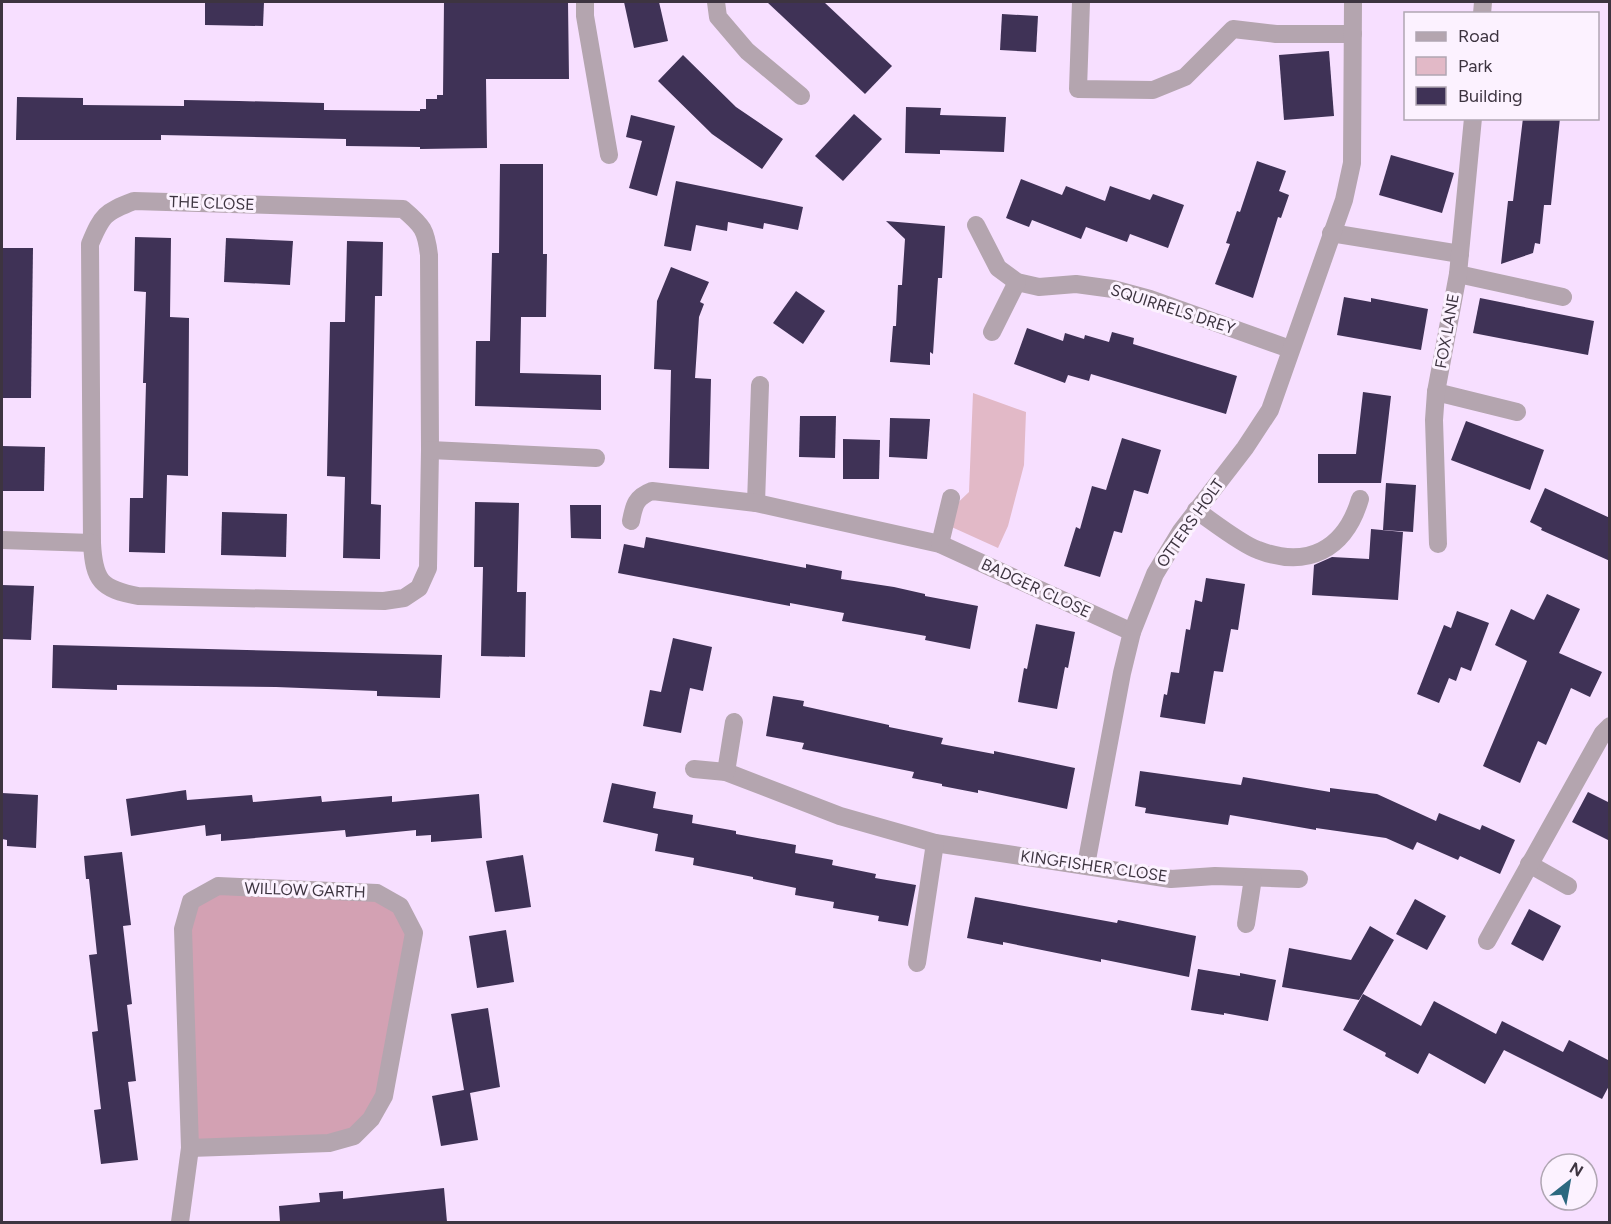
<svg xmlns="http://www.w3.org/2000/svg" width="1611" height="1224" font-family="Figtree,sans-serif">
<rect width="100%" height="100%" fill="#f7dfff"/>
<path fill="#e2b9c7" d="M 973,393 L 1026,412 L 1024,465 L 1008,526 L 998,548 L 945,524 L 947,513 L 969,492 Z"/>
<path fill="#d3a1b3" d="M 218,886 L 377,893 L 414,933 L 384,1096 L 354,1136 L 190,1148 L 191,901 Z"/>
<g fill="#3f3256">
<path d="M 205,2 L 264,2 L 263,26 L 205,25 Z"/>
<path d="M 444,2 L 568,2 L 569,79 L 486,79 L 487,148 L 420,149 L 420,147 L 346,146 L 346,139 L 161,135 L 161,140 L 16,140 L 17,97 L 83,98 L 83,105 L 184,106 L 184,100 L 239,101 L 324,103 L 324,110 L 420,111 L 420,109 L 426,109 L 426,99 L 437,99 L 437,95 L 443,95 Z"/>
<path d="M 624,2 L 659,2 L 668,41 L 634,48 Z"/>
<path d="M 767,2 L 824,2 L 892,66 L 865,94 Z"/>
<path d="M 1002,14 L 1038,16 L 1036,52 L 1000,50 Z"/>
<path d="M 1329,51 L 1334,116 L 1284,120 L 1279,55 Z"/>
<path d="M 683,55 L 736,107 L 783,139 L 762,169 L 712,134 L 658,81 Z"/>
<path d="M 906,107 L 941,108 L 940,115 L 1006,117 L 1004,152 L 940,150 L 940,154 L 905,153 Z"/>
<path d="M 854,114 L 882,139 L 843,181 L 815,156 Z"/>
<path d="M 631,115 L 675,126 L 657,196 L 629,188 L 642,141 L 626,137 Z"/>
<path d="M 1523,118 L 1560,118 L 1551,205 L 1544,205 L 1540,244 L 1535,243 L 1533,253 L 1501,264 L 1508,201 L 1513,201 Z"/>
<path d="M 1391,155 L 1454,173 L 1442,213 L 1379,195 Z"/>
<path d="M 1257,161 L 1286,171 L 1279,191 L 1289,195 L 1281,218 L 1278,217 L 1253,298 L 1215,284 L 1230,244 L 1226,243 L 1237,211 L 1240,212 Z"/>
<path d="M 500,164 L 543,164 L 543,254 L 547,254 L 546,317 L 521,317 L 520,373 L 601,375 L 601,410 L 475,406 L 476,341 L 490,341 L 492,253 L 499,253 Z"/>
<path d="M 1021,179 L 1062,195 L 1066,186 L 1105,201 L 1110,186 L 1150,200 L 1153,194 L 1184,205 L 1168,248 L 1130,234 L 1127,242 L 1086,227 L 1081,239 L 1032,220 L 1029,227 L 1006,218 Z"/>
<path d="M 676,181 L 803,207 L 798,230 L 764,223 L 763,229 L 728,222 L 727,231 L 696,225 L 691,251 L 664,246 Z"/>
<path d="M 886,221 L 945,226 L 942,278 L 938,278 L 933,354 L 930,352 L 930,365 L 890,362 L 893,326 L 896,326 L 898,285 L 902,285 L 905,239 Z"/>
<path d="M 135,237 L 171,238 L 170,317 L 189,318 L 188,476 L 167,475 L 165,553 L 129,552 L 130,498 L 143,498 L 146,383 L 143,383 L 146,292 L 134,291 Z"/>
<path d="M 226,238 L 293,241 L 290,285 L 224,282 Z"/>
<path d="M 347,241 L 383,242 L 382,296 L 375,296 L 371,504 L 381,505 L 380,559 L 343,558 L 345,477 L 327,476 L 330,322 L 345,322 Z"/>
<path d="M 2,248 L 33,248 L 31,398 L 2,398 Z"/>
<path d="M 671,267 L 709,282 L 700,302 L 704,304 L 699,317 L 695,378 L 711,379 L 709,469 L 669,468 L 671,370 L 654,369 L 657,301 Z"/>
<path d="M 796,291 L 825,311 L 803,344 L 773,323 Z"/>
<path d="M 1344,297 L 1371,302 L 1371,298 L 1428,309 L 1421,350 L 1337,335 Z"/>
<path d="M 1480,298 L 1594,321 L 1588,355 L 1473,333 Z"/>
<path d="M 1027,328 L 1063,341 L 1065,333 L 1084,339 L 1085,335 L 1109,342 L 1112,332 L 1134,338 L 1133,344 L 1237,376 L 1226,414 L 1091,374 L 1089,381 L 1068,375 L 1065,383 L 1014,364 Z"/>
<path d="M 1363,392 L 1391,396 L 1381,483 L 1318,483 L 1318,454 L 1356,454 Z"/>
<path d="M 800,416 L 836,416 L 835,458 L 799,457 Z"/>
<path d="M 890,418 L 930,419 L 927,459 L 889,457 Z"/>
<path d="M 1466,421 L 1544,450 L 1530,490 L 1451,460 Z"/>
<path d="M 1122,438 L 1161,450 L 1148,494 L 1134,490 L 1122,533 L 1114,531 L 1100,577 L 1064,566 L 1076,527 L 1080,529 L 1092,486 L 1106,490 Z"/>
<path d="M 843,439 L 880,440 L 879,479 L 843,479 Z"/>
<path d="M 2,446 L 45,447 L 44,491 L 2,491 Z"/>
<path d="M 1386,483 L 1416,485 L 1413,532 L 1383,530 Z"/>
<path d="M 1545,488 L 1610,518 L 1610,561 L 1541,530 L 1542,528 L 1530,522 Z"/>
<path d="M 475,502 L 519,503 L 517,592 L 526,592 L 525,657 L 481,656 L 483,567 L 474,567 Z"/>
<path d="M 570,505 L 601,505 L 601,539 L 571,538 Z"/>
<path d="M 222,512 L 287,514 L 286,557 L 221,555 Z"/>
<path d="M 1371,529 L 1403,532 L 1398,600 L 1312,595 L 1314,565 L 1332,557 L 1369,559 Z"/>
<path d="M 646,537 L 806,568 L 806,564 L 842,571 L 841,579 L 894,587 L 925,594 L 925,596 L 978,606 L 970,649 L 925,640 L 926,636 L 842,621 L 844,613 L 790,603 L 790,606 L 618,573 L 624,544 L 644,548 Z"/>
<path d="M 1206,578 L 1245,584 L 1238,630 L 1231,629 L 1223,672 L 1214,671 L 1205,724 L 1160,717 L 1164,694 L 1167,695 L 1171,672 L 1179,673 L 1186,629 L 1190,630 L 1195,600 L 1202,602 Z"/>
<path d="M 2,585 L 34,586 L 31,640 L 2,639 Z"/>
<path d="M 1547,594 L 1580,609 L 1559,653 L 1602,672 L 1590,697 L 1571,688 L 1546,745 L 1538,741 L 1520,783 L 1483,766 L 1527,661 L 1495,645 L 1511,609 L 1534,620 Z"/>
<path d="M 1457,611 L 1489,623 L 1471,671 L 1461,667 L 1456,681 L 1449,678 L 1439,703 L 1417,694 L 1444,625 L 1451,628 Z"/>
<path d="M 1036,624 L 1075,632 L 1068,668 L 1065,667 L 1057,709 L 1018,702 L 1024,668 L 1027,669 Z"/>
<path d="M 673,638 L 712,647 L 703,691 L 690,688 L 681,733 L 643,726 L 650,690 L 661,692 Z"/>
<path d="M 53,645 L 442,655 L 440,698 L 377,696 L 377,691 L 276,687 L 117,685 L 117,690 L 52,688 Z"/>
<path d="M 773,696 L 804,701 L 803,706 L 889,725 L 889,727 L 943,738 L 941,744 L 994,754 L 994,751 L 1075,768 L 1067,809 L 978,790 L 978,793 L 942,786 L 942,784 L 912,778 L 914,772 L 802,749 L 804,743 L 766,736 Z"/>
<path d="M 1140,771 L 1241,785 L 1243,777 L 1330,792 L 1330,788 L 1377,794 L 1436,821 L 1439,813 L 1480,830 L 1482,825 L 1515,840 L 1500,874 L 1460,856 L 1458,860 L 1417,842 L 1413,850 L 1386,838 L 1316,828 L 1316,830 L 1230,815 L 1228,825 L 1145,813 L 1146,808 L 1135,806 Z"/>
<path d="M 612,783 L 656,792 L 653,808 L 693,815 L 692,823 L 736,831 L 736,834 L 796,845 L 795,853 L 833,860 L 832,865 L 876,874 L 875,878 L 916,885 L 908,926 L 878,921 L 879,916 L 833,908 L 834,902 L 795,895 L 796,888 L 753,879 L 753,877 L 693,865 L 694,858 L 655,851 L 658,834 L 603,822 Z"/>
<path d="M 186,790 L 187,800 L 252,795 L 253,802 L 321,796 L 322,802 L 392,796 L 392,802 L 479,794 L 482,838 L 431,842 L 431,835 L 416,836 L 416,830 L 346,837 L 345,830 L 221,841 L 221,834 L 206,836 L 205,825 L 131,836 L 126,799 Z"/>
<path d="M 1588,792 L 1610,803 L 1610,841 L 1572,822 Z"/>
<path d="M 2,793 L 38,795 L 36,848 L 7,846 L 7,840 L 2,839 Z"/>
<path d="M 122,852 L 131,925 L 123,926 L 132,1004 L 127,1005 L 136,1081 L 128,1082 L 138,1160 L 101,1164 L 94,1110 L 101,1109 L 92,1032 L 98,1031 L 89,955 L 97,954 L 89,879 L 86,879 L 84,856 Z"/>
<path d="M 523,855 L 531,907 L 495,912 L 486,861 Z"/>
<path d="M 975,897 L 1117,923 L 1118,920 L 1196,936 L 1189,977 L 1101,959 L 1101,962 L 1003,942 L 1003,945 L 967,938 Z"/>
<path d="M 1415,899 L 1446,916 L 1427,950 L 1396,934 Z"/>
<path d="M 1529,909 L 1561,926 L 1543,961 L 1511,944 Z"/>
<path d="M 1370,926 L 1394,940 L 1359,1000 L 1282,987 L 1289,948 L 1351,960 Z"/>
<path d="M 506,930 L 514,982 L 477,988 L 469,936 Z"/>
<path d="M 1198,969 L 1240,976 L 1240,973 L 1276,980 L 1268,1021 L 1224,1013 L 1224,1015 L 1191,1010 Z"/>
<path d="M 1363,994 L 1421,1026 L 1434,1001 L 1496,1034 L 1502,1021 L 1563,1052 L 1569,1040 L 1610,1061 L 1610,1084 L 1602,1099 L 1504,1050 L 1485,1084 L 1429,1053 L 1418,1074 L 1385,1056 L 1386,1053 L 1343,1030 Z"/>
<path d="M 488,1008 L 500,1087 L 470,1093 L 478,1140 L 441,1146 L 432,1096 L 464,1090 L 451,1014 Z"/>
<path d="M 444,1188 L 447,1222 L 280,1222 L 279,1206 L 320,1202 L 319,1193 L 343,1191 L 343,1199 Z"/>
</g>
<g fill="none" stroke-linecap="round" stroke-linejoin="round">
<g stroke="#b4a5af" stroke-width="18">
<path d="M 585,2 L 585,16 L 609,155"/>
<path d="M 716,2 L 718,17 L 747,51 L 801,96"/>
<path d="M 1081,2 L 1078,89 L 1153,90 L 1185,77 L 1233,29 L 1276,34 L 1353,34"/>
<path d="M 1482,14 L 1483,2"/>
<path d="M 134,201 L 403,209 C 423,226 426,230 429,255 L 430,450 L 428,568 L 419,588 L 404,598 L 384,601 L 138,596 C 101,589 94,581 92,543 L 90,244 C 102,215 105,212 134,201 Z"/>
<path d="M 976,225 L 998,268 L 1017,282 L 1039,287 L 1076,284 L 1113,289 L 1150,299 L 1290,349"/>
<path d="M 1331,233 L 1460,254"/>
<path d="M 1458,274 L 1563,297"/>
<path d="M 992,332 L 1017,282"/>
<path d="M 1436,392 L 1517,412"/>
<path d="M 430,450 L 596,458"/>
<path d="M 756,503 L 760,385"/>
<path d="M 1196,510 C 1212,521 1241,544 1258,550 C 1307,569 1345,550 1360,499"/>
<path d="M 631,521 C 634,505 636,497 652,491 L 756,503 L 940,544 L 1132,632"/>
<path d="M 2,540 L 92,543"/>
<path d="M 940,544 L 951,498"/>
<path d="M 1438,544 L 1434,420 L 1436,392 L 1458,274 L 1473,118"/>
<path d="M 694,769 L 726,772 L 840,816 L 935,843 L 1171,879 L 1215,876 L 1299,879"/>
<path d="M 726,772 L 734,722"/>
<path d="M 1529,864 L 1568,886"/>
<path d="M 1086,865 L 1122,673 L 1132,632 L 1155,574 L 1181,531 L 1245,448 L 1270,410 L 1344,200 L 1352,163 L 1353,2"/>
<path d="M 1246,924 L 1253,878"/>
<path d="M 1487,941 L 1603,733 L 1610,726"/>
<path d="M 917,963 L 935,843"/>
<path d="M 180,1222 L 190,1148 L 183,929 L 191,901 L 218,886 L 377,893 L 400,906 L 414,933 L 384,1096 L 371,1119 L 354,1136 L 329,1143 L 190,1148"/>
</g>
</g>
<g text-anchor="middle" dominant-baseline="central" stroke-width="6" stroke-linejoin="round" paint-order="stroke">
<g font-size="16" fill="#3d3440" stroke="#fcf2ff">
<text transform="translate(212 203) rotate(2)">THE CLOSE</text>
<text transform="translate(1173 309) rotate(18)">SQUIRRELS DREY</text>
<text transform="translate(1447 331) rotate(-80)">FOX LANE</text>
<text transform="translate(1190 523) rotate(-55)">OTTERS HOLT</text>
<text transform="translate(1036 588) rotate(25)">BADGER CLOSE</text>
<text transform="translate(1094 866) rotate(8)">KINGFISHER CLOSE</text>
<text transform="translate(305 890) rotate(2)">WILLOW GARTH</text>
</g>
</g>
<rect width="1611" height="1224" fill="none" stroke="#3d3440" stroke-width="6"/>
<rect x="1404" y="12" width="195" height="108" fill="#fcf2ff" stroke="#b0a6b3" stroke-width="1.5"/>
<rect x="1416" y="32" width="30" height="9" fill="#b4a5af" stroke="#b0a6b3" stroke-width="1.5"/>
<text x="1458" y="42" font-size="18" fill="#3d3440">Road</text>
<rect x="1416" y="57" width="30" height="18" fill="#e2b9c7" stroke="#b0a6b3" stroke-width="1.5"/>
<text x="1458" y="72" font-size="18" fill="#3d3440">Park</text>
<rect x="1416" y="87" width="30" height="18" fill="#3f3256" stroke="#b0a6b3" stroke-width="1.5"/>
<text x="1458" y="102" font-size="18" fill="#3d3440">Building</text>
<g transform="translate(1569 1182) rotate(31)"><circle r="28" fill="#fcf2ff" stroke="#b0a6b3" stroke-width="1.5"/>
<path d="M0-4.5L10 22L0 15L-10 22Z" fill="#2c687f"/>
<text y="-9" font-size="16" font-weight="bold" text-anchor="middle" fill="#3d3440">N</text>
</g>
</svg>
